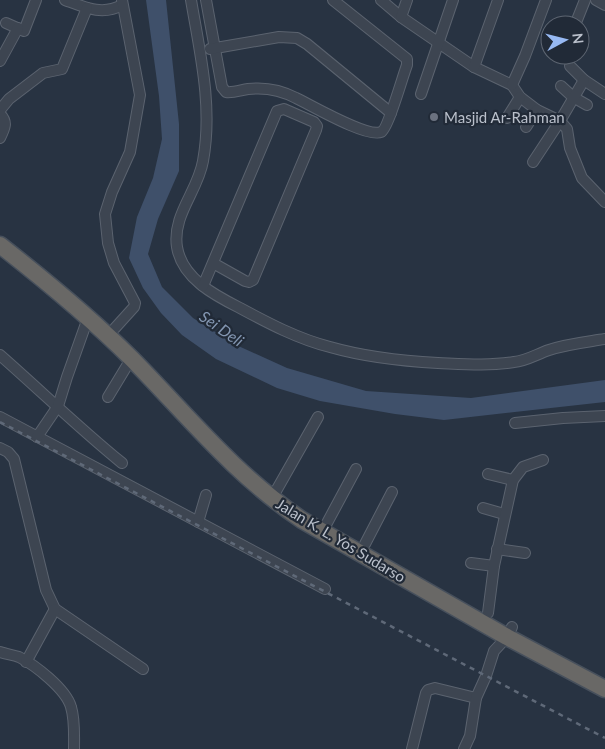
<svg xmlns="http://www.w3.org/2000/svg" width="605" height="749" font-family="Lato,sans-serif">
<rect width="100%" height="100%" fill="#283342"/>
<path fill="#3f506a" d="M 146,0 L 166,0 L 179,124 L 179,171 L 158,219 L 148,254 L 162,287 L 193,318 L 234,344 L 287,368 L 366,391 L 471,398 L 605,380 L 605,402 L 444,420 L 395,414 L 320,401 L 277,388 L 216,359 L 182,335 L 161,313 L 143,288 L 129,258 L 137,217 L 153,178 L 162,139 L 159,96 Z"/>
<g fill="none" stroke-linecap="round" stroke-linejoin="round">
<g stroke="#5b636f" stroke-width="12">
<g id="minor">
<path d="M 65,0 C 84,7 102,16 122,5"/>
<path d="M 191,0 C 200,53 213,107 203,161 C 198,191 172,215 177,247 C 182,278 214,295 240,308 C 268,323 298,339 330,347 C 365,357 401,361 438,363 C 463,364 489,366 514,362 C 526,361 537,354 549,350 C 567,344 587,342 605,339"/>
<path d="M 206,0 L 222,87 L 226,92 C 233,93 241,90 248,89 C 265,87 281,90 296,98 C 311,105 367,138 381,132 C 388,129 403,75 407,65 L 407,59 L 333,0"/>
<path d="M 381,0 L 401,17 L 474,67 L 512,85 L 520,97 L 537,110 L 560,121 L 567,129 L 570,148 L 582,178 L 605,202"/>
<path d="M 596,0 L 605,5"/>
<path d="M 401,17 L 407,0"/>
<path d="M 6,23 L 24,31 L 36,0"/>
<path d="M 575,25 L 585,0"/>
<path d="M 210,49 L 279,37 L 297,38 L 307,44 L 391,113"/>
<path d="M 564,57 L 565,55"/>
<path d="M 0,61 L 18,28"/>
<path d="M 570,66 L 584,80 L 605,94"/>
<path d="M 474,67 L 498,0"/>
<path d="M 512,85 L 525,56 L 546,0"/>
<path d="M 561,86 L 573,97 L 587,105"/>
<path d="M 421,94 L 453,0"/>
<path d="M 0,110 L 9,99 L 43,73 L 62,69 L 87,8"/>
<path d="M 0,114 C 8,122 5,128 0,138"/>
<path d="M 507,118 L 520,97"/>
<path d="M 526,127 L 537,110"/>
<path d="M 533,162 L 560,121 L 584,80"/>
<path d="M 203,286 L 277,111 L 284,109 L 314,122 L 317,126 L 316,130 L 253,280 L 249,282 L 245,281 L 213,263"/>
<path d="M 115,328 L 134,307 L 135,303 L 114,263 L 108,243 L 105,214 L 112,192 L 130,152 L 140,95 L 122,0"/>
<path d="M 0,355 C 41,391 80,429 122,463"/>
<path d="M 108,397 L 131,359"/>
<path d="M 0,417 L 325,589"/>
<path d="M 515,423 L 563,418 L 605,416"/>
<path d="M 37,437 L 58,406 L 67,377 L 88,318"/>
<path d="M 0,448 L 8,452 L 14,459 L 46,590 L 55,609 L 143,669"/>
<path d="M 488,474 L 513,480"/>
<path d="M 276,491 L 318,417"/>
<path d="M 483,508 L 504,514"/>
<path d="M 198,522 L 206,495"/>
<path d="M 327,523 L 356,469"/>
<path d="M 365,544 L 392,492"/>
<path d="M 497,549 L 525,553"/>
<path d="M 471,563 L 494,566"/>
<path d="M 488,613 L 494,566 L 513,480 L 523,467 L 543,460"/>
<path d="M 0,652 C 6,654 13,655 19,657 C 35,665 66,689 71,707 C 75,720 74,735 74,749"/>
<path d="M 26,662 L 55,609"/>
<path d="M 412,749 L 426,693 L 428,690 L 435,688 L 476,698"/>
<path d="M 464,749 L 470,736 L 476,698 L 486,676 L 494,651 L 507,637 L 512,627"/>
</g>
</g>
<g stroke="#47505c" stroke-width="19">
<path id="trunk" d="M 0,245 C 46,281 91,318 132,359 C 189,417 234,474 302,520 L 507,637 L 605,689"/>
</g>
<use href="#minor" stroke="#3d4551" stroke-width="10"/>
<use href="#trunk" stroke="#696866" stroke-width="16"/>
<path stroke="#5f6978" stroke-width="2.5" stroke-dasharray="5 5" stroke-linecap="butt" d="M 0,422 L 605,738"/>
</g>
<circle fill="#6b7280" stroke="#212a37" stroke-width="2" cx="434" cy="117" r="5"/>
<g text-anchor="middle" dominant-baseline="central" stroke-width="4.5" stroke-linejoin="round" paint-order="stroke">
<g font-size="15" fill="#bac0cb" stroke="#212a37" text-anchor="start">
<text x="444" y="117">Masjid Ar-Rahman</text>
</g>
<g font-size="15" fill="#bac0cb" stroke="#212a37">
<text transform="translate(341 540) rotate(31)">Jalan K. L. Yos Sudarso</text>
</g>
<g font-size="16" font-style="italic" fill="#8396b1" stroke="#212a37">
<text transform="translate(222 328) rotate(35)">Sei Deli</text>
</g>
</g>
<g transform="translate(565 40) rotate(83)"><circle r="24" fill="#212a37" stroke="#5e6672"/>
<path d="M0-4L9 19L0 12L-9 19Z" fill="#97b9f3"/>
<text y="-8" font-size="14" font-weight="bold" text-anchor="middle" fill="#bac0cb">N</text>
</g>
</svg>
